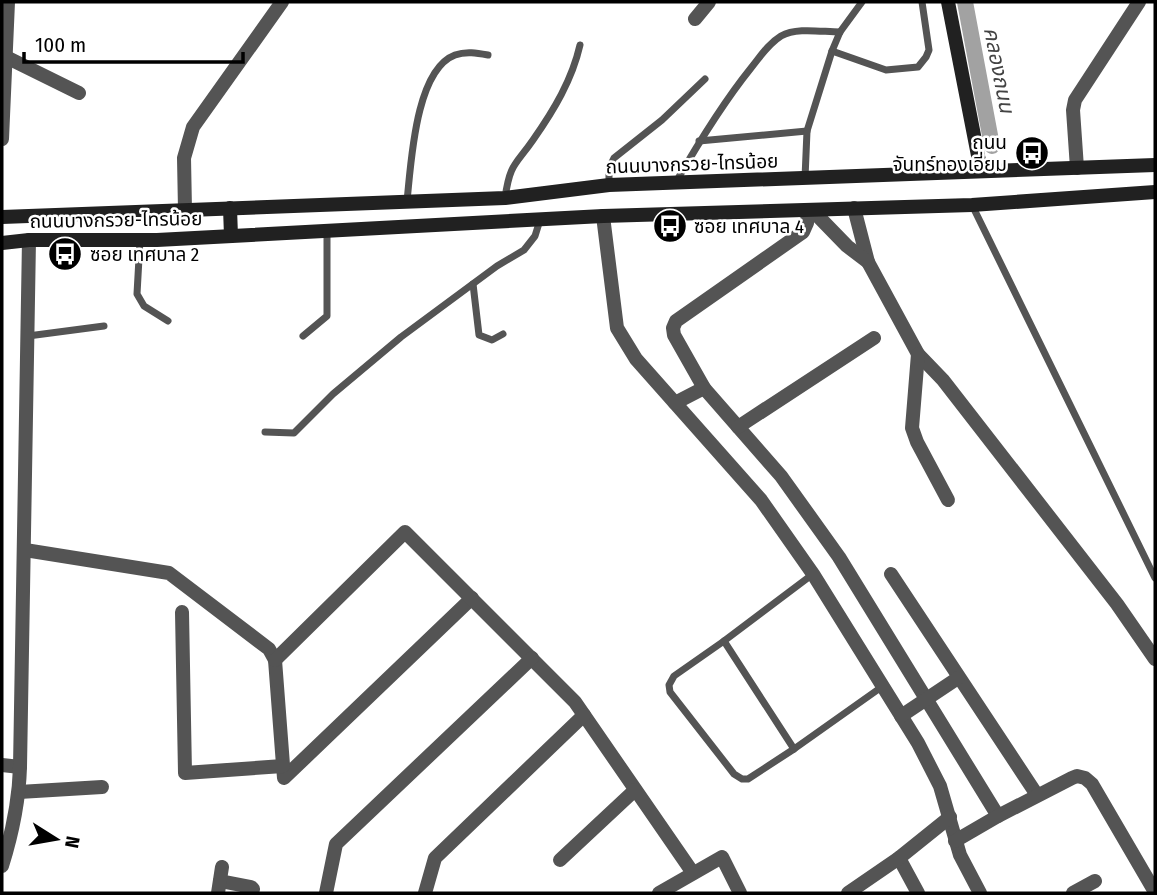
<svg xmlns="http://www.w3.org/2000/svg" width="1157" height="895" font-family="'Fira Sans Condensed','Noto Sans Thai',sans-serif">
<rect width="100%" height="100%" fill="#fff"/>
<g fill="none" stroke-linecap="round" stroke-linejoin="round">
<path stroke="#a2a2a2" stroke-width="16" d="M 965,2 L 992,146"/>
<g stroke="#545454" stroke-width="7">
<path d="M 832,51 L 886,70 L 918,67 L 926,57 L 929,50 L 922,2"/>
<path d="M 699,141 L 807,131"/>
<path d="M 805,178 L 807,131 L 832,51 L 840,32 L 862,2"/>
<path d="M 676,182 C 699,142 722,104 751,68 C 760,57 768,44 781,36 C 797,27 822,32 840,32"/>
<path d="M 609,185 L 609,168 L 614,158 L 662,120 L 705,79"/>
<path d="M 505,198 C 510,163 515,166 533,140 C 554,110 572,80 580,45"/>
<path d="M 407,201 C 411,165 415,70 455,55 C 466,51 477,53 488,55"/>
<path d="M 972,205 L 1155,578"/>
<path d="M 140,240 L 137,294 L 144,306 L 168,321"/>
<path d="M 473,284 L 479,335 L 492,340 L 503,334"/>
<path d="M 28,336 L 104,326"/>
<path d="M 303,336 L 327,316 L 327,231"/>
<path d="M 265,432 L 294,433 L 333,394 L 401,337 L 497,266 L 524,250 L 535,236 L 540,220"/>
<path d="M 813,574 L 724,641 L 674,676 L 669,685 L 670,692 L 734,774 L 742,779 L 748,779 L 794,749 L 883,686"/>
<path d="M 724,641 L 794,749"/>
</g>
<g stroke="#545454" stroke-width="14">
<path d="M 695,19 L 709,2"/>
<path d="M 4,56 L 79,93"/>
<path d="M 2,139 L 8,2"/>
<path d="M 1077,168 L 1073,110 L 1075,100 L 1139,2"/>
<path d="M 854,208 L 868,262 L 918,354 L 943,380 L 1117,604 L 1155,659"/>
<path d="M 185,210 L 184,158 L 193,127 L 282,2"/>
<path d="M 808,210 L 807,223 L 803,232 L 676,321 L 673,328 L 674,335 L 704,388 L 781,476 L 839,557 L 998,816"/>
<path d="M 812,210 L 847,246 L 868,262"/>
<path d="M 603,216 L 617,328 L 636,359 L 761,500 L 813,574 L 918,743 L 940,786 L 960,855 L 980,893"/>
<path d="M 918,354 L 912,428 L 917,442 L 948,500"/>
<path d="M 675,403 L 704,388"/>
<path d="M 738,427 L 874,338"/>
<path d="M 25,550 L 169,573 L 269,649 L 275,660 L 284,778 L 472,598"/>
<path d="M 891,574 L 1037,795"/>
<path d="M 182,612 L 185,773 L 283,766"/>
<path d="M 275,660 L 405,532 L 575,702 L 693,873"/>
<path d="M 901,716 L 958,678"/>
<path d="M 2,765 L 20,767"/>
<path d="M 19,792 L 102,787"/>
<path d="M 955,841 L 998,816 L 1072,778 L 1077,776 L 1085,778 L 1092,784 L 1155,892"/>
<path d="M 899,858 L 918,893"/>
<path d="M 560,860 L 635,790"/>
<path d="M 2,866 C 12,834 19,801 20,767 L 29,240"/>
<path d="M 220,881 L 251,887 L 253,889 L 252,893"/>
<path d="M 218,893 L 222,867"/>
<path d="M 326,893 L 336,844 L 532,658"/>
<path d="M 425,893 L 435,858 L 584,715"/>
<path d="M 659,893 L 722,857 L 740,893"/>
<path d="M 848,893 L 899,858 L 950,817"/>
<path d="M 1073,893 L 1095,881"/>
</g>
<g stroke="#212121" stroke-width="14">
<path d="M 948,2 L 981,171"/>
<path d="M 230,208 L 231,236"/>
<path d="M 2,217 L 505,198 L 609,185 L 1155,165"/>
<path d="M 2,243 L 29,240 L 157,240 L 603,216 L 972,205 L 1155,192"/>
</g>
</g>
<defs>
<g id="bus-disc" transform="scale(1.75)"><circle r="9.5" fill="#000" stroke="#fff"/><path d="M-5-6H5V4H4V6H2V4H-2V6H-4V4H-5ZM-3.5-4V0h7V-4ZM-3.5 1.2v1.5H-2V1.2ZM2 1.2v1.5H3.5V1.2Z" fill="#fff"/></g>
</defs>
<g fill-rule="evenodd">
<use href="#bus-disc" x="1032" y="153"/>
<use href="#bus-disc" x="670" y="226"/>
<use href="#bus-disc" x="65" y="254"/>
</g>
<g text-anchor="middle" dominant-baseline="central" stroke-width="5" stroke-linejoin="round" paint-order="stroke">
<g font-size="19" fill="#000" stroke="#fff" text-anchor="start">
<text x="1007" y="142" text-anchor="end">ถนน<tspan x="1007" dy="22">จันทร์ทองเอี่ยม</tspan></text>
<text x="694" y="226">ซอย เทศบาล 4</text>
<text x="90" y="254">ซอย เทศบาล 2</text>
</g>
<g font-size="19" fill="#000" stroke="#fff">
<text transform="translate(692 164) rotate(-2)">ถนนบางกรวย-ไทรน้อย</text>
<text transform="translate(116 220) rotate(-1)">ถนนบางกรวย-ไทรน้อย</text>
</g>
<g font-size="21" font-style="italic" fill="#434343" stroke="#fff">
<text transform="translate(999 70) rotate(79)">คลองถนน</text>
</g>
</g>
<rect width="1157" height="895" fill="none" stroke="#000000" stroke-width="7"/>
<g transform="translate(56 839) rotate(101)" stroke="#ffffff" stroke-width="5" paint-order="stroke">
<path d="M0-5L12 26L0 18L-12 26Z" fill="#000000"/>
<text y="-10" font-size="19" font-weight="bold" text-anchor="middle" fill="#000000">N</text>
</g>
<path d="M24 52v10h219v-10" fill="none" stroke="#000000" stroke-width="3.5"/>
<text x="35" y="52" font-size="21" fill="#000000" stroke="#ffffff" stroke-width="5" paint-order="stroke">100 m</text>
</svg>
